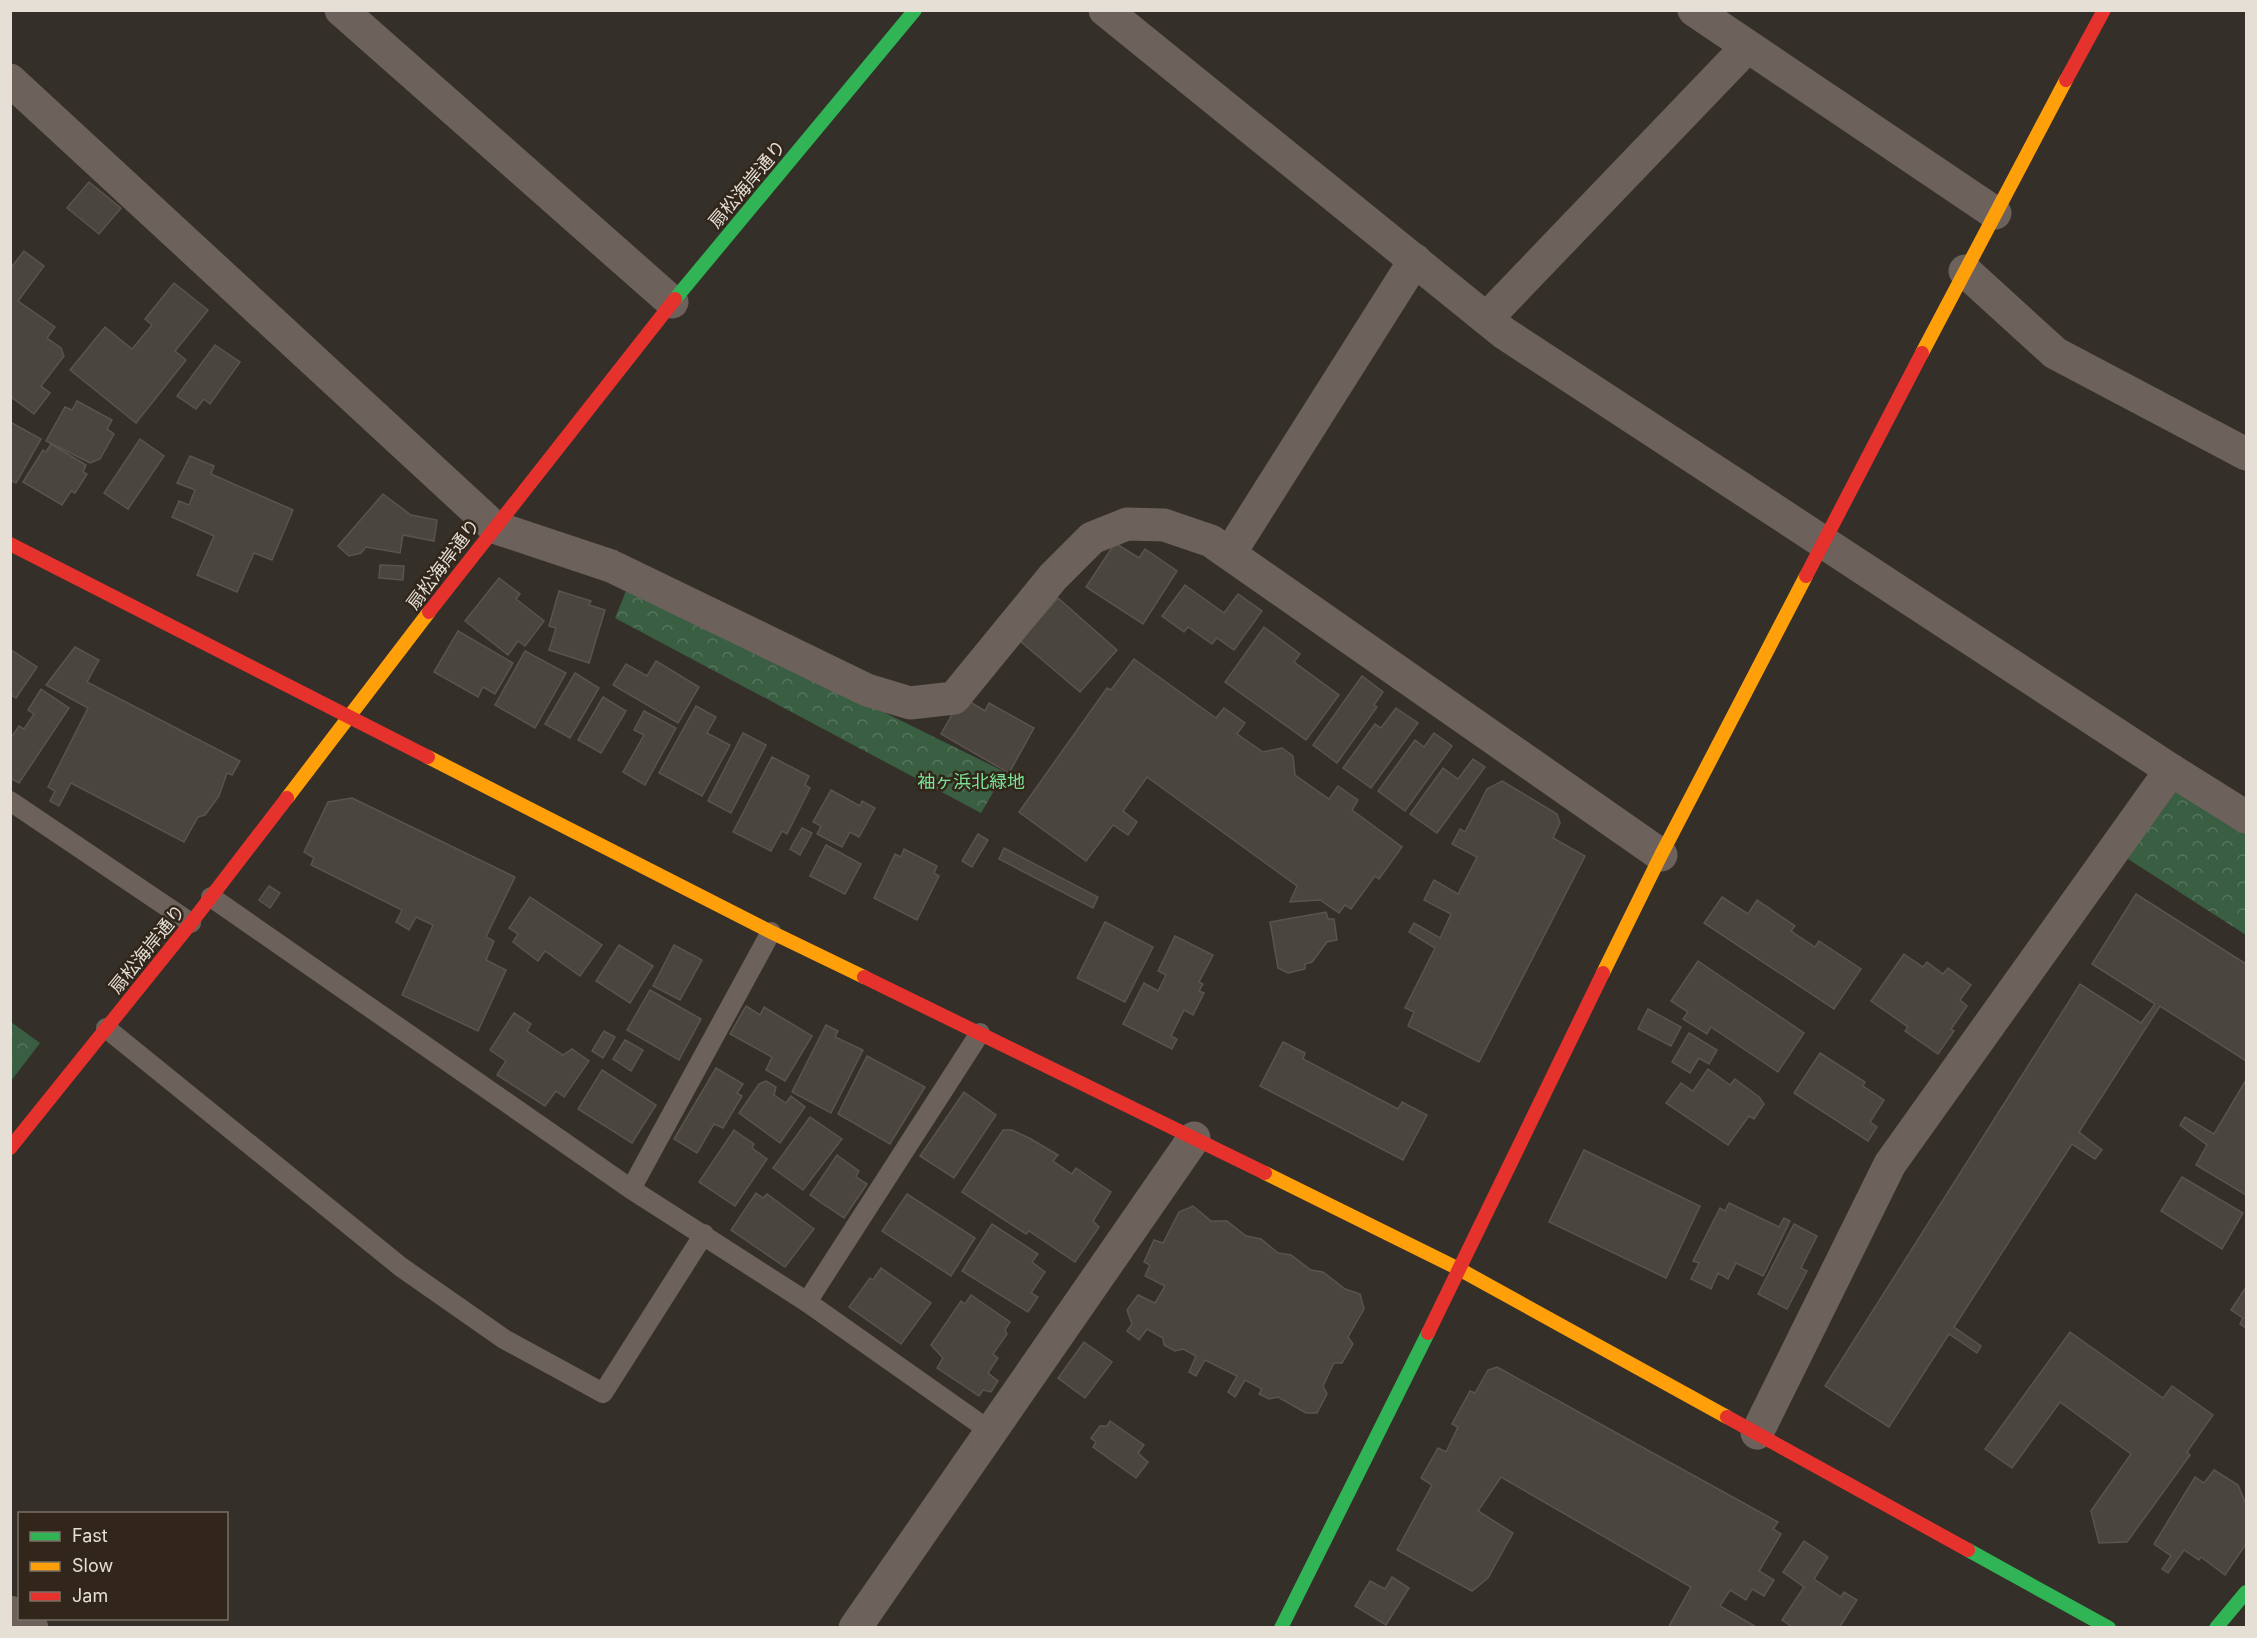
<svg xmlns="http://www.w3.org/2000/svg" width="2257" height="1638" font-family="Inter,'Noto Sans JP',sans-serif">
<defs>
<pattern id="forest-crowns" width="20" height="18" patternUnits="userSpaceOnUse" patternTransform="scale(1.5)"><rect width="20" height="18" fill="#395e41"/><path d="M2 6a3 3 0 1 1 6 0M12 15a3 3 0 1 1 6 0" fill="none" stroke="#56755c"/></pattern>
</defs>
<rect width="100%" height="100%" fill="#352f29"/>
<g fill="url(#forest-crowns)">
<path d="M 628,586 L 1005,772 L 981,813 L 615,618 Z"/>
<path d="M 2164,782 L 2246,834 L 2246,935 L 2128,859 Z"/>
<path d="M 11,1022 L 40,1043 L 11,1081 Z"/>
</g>
<g fill="#4a453f" stroke="#59544e" stroke-width="1.5">
<path d="M 89,182 L 121,208 L 99,234 L 67,208 Z"/>
<path d="M 24,251 L 44,266 L 18,301 L 55,327 L 47,338 L 61,348 L 64,356 L 41,386 L 50,393 L 34,414 L 10,396 L 10,269 Z"/>
<path d="M 174,283 L 208,310 L 175,351 L 186,360 L 136,423 L 70,370 L 105,327 L 132,349 L 152,325 L 145,319 Z"/>
<path d="M 215,345 L 240,362 L 210,404 L 204,399 L 196,409 L 177,396 Z"/>
<path d="M 77,401 L 112,420 L 107,429 L 114,434 L 100,459 L 90,463 L 46,441 L 65,407 L 72,410 Z"/>
<path d="M 10,422 L 41,439 L 16,483 L 10,480 Z"/>
<path d="M 140,439 L 164,456 L 128,509 L 104,493 Z"/>
<path d="M 51,444 L 86,465 L 83,472 L 87,474 L 75,493 L 71,491 L 62,505 L 23,482 L 43,450 L 46,452 Z"/>
<path d="M 190,456 L 214,466 L 211,474 L 293,510 L 272,560 L 254,553 L 237,592 L 197,575 L 214,536 L 172,517 L 179,501 L 189,505 L 195,490 L 177,483 Z"/>
<path d="M 383,494 L 411,515 L 437,520 L 434,541 L 403,535 L 400,553 L 366,547 L 361,553 L 349,556 L 338,546 Z"/>
<path d="M 1115,543 L 1139,558 L 1145,549 L 1177,571 L 1143,624 L 1086,587 Z"/>
<path d="M 380,565 L 404,566 L 403,580 L 379,578 Z"/>
<path d="M 499,578 L 520,594 L 516,599 L 544,621 L 525,646 L 518,641 L 508,655 L 465,621 Z"/>
<path d="M 1185,585 L 1224,613 L 1238,594 L 1262,611 L 1234,650 L 1217,638 L 1212,644 L 1188,627 L 1184,632 L 1162,616 Z"/>
<path d="M 559,591 L 591,601 L 589,605 L 605,610 L 589,663 L 549,650 L 556,628 L 549,626 Z"/>
<path d="M 1058,598 L 1117,650 L 1080,692 L 1020,641 Z"/>
<path d="M 1264,627 L 1300,654 L 1294,662 L 1339,695 L 1306,740 L 1225,682 Z"/>
<path d="M 458,631 L 513,663 L 495,694 L 483,687 L 478,697 L 434,672 Z"/>
<path d="M 75,647 L 99,660 L 87,682 L 240,761 L 232,775 L 227,773 L 219,796 L 205,815 L 198,817 L 184,842 L 71,783 L 59,806 L 50,801 L 55,791 L 48,787 L 88,708 L 46,685 Z"/>
<path d="M 10,649 L 37,667 L 16,698 L 10,694 Z"/>
<path d="M 525,651 L 566,673 L 535,728 L 495,705 Z"/>
<path d="M 1134,659 L 1216,718 L 1224,708 L 1245,723 L 1237,734 L 1263,752 L 1282,748 L 1293,756 L 1295,775 L 1329,799 L 1338,786 L 1358,800 L 1352,810 L 1402,847 L 1379,879 L 1375,876 L 1351,909 L 1345,905 L 1339,913 L 1320,900 L 1290,902 L 1297,886 L 1147,777 L 1123,811 L 1137,822 L 1128,835 L 1113,825 L 1086,861 L 1019,812 L 1107,688 L 1111,690 Z"/>
<path d="M 656,661 L 699,687 L 678,723 L 613,685 L 626,664 L 647,676 Z"/>
<path d="M 575,673 L 599,688 L 570,738 L 545,724 Z"/>
<path d="M 1362,676 L 1383,692 L 1374,705 L 1377,707 L 1337,763 L 1313,745 Z"/>
<path d="M 41,689 L 69,708 L 19,783 L 10,778 L 10,739 L 19,726 L 24,729 L 34,714 L 28,710 Z"/>
<path d="M 603,697 L 626,711 L 601,753 L 578,740 Z"/>
<path d="M 962,697 L 985,711 L 989,703 L 1034,728 L 1009,773 L 941,734 Z"/>
<path d="M 696,706 L 716,717 L 707,733 L 730,745 L 702,796 L 659,773 Z"/>
<path d="M 1396,708 L 1418,723 L 1371,788 L 1343,768 L 1375,724 L 1381,728 Z"/>
<path d="M 644,711 L 676,728 L 645,785 L 623,772 L 644,735 L 634,730 Z"/>
<path d="M 743,733 L 766,745 L 731,813 L 708,801 Z"/>
<path d="M 1434,733 L 1452,746 L 1405,811 L 1378,791 L 1415,740 L 1424,747 Z"/>
<path d="M 772,757 L 809,776 L 805,785 L 810,788 L 787,834 L 782,831 L 771,851 L 733,832 Z"/>
<path d="M 1473,759 L 1485,767 L 1437,833 L 1410,814 L 1443,768 L 1458,779 Z"/>
<path d="M 1502,781 L 1557,814 L 1560,823 L 1553,838 L 1585,856 L 1479,1062 L 1408,1026 L 1414,1012 L 1405,1008 L 1435,948 L 1409,932 L 1414,923 L 1440,938 L 1451,914 L 1424,900 L 1434,880 L 1458,894 L 1477,857 L 1452,844 L 1460,829 L 1465,832 L 1487,789 Z"/>
<path d="M 831,790 L 860,806 L 862,801 L 875,808 L 859,837 L 850,832 L 842,847 L 817,834 L 821,826 L 813,822 Z"/>
<path d="M 352,798 L 515,877 L 486,937 L 494,941 L 486,960 L 506,970 L 478,1031 L 402,995 L 433,925 L 416,917 L 409,930 L 396,922 L 402,910 L 311,865 L 314,858 L 304,852 L 328,802 Z"/>
<path d="M 802,828 L 812,833 L 800,855 L 790,849 Z"/>
<path d="M 978,834 L 988,840 L 972,867 L 962,861 Z"/>
<path d="M 826,845 L 861,864 L 845,894 L 810,876 Z"/>
<path d="M 1004,848 L 1098,897 L 1093,908 L 999,859 Z"/>
<path d="M 904,849 L 937,866 L 934,873 L 939,876 L 917,920 L 874,898 L 895,854 L 901,857 Z"/>
<path d="M 269,886 L 280,893 L 270,908 L 259,900 Z"/>
<path d="M 2136,894 L 2246,964 L 2246,1061 L 2160,1006 L 2079,1132 L 2102,1150 L 2095,1159 L 2072,1144 L 1954,1327 L 1981,1346 L 1977,1353 L 1949,1334 L 1889,1427 L 1825,1386 L 2080,984 L 2141,1023 L 2155,1004 L 2092,964 Z"/>
<path d="M 530,897 L 602,945 L 580,976 L 545,951 L 538,961 L 513,942 L 518,934 L 509,928 Z"/>
<path d="M 1722,897 L 1748,914 L 1757,900 L 1795,926 L 1791,931 L 1815,947 L 1819,941 L 1861,969 L 1834,1009 L 1704,923 Z"/>
<path d="M 1326,912 L 1328,919 L 1334,919 L 1337,940 L 1327,942 L 1312,962 L 1305,964 L 1305,969 L 1288,973 L 1278,968 L 1270,922 Z"/>
<path d="M 1105,922 L 1153,947 L 1125,1002 L 1077,978 Z"/>
<path d="M 1175,936 L 1213,955 L 1199,982 L 1203,984 L 1199,991 L 1204,993 L 1193,1015 L 1184,1010 L 1171,1036 L 1177,1039 L 1172,1049 L 1123,1024 L 1144,983 L 1158,991 L 1166,975 L 1158,971 Z"/>
<path d="M 619,945 L 653,966 L 630,1003 L 596,981 Z"/>
<path d="M 674,945 L 702,960 L 680,1000 L 653,986 Z"/>
<path d="M 1904,954 L 1923,967 L 1927,962 L 1943,974 L 1948,968 L 1971,985 L 1960,1000 L 1967,1006 L 1951,1029 L 1954,1031 L 1938,1054 L 1905,1031 L 1908,1027 L 1871,1001 Z"/>
<path d="M 1698,961 L 1804,1033 L 1778,1072 L 1711,1027 L 1707,1034 L 1683,1019 L 1688,1012 L 1671,1001 Z"/>
<path d="M 650,990 L 701,1019 L 679,1060 L 627,1030 Z"/>
<path d="M 746,1006 L 760,1015 L 764,1007 L 812,1036 L 785,1081 L 766,1070 L 772,1057 L 730,1034 Z"/>
<path d="M 1648,1009 L 1681,1027 L 1671,1046 L 1638,1029 Z"/>
<path d="M 514,1013 L 531,1024 L 527,1031 L 563,1055 L 572,1049 L 589,1061 L 564,1097 L 556,1091 L 545,1106 L 497,1075 L 506,1061 L 490,1050 Z"/>
<path d="M 826,1025 L 838,1031 L 835,1037 L 863,1050 L 831,1113 L 792,1092 Z"/>
<path d="M 604,1031 L 615,1037 L 603,1058 L 592,1051 Z"/>
<path d="M 1689,1033 L 1717,1050 L 1709,1064 L 1699,1058 L 1690,1073 L 1672,1062 Z"/>
<path d="M 625,1040 L 643,1050 L 631,1071 L 613,1059 Z"/>
<path d="M 1283,1042 L 1305,1053 L 1303,1059 L 1398,1109 L 1402,1102 L 1427,1115 L 1403,1160 L 1260,1086 Z"/>
<path d="M 1820,1053 L 1865,1082 L 1863,1086 L 1884,1100 L 1870,1122 L 1877,1127 L 1868,1141 L 1794,1093 Z"/>
<path d="M 867,1056 L 925,1087 L 890,1144 L 838,1114 Z"/>
<path d="M 716,1068 L 743,1084 L 737,1093 L 742,1096 L 723,1128 L 714,1124 L 697,1153 L 674,1139 Z"/>
<path d="M 1708,1069 L 1730,1085 L 1735,1079 L 1759,1097 L 1764,1104 L 1754,1119 L 1749,1116 L 1728,1145 L 1666,1103 L 1681,1083 L 1693,1091 Z"/>
<path d="M 602,1070 L 656,1105 L 632,1143 L 578,1109 Z"/>
<path d="M 2246,1080 L 2246,1195 L 2196,1165 L 2207,1145 L 2180,1125 L 2185,1117 L 2214,1134 Z"/>
<path d="M 766,1081 L 776,1087 L 774,1095 L 786,1103 L 791,1096 L 805,1107 L 780,1143 L 739,1113 L 759,1084 Z"/>
<path d="M 964,1092 L 996,1115 L 954,1178 L 920,1156 Z"/>
<path d="M 810,1117 L 842,1139 L 803,1190 L 773,1168 Z"/>
<path d="M 734,1130 L 754,1144 L 752,1148 L 767,1159 L 735,1206 L 699,1182 Z"/>
<path d="M 1003,1130 L 1012,1130 L 1031,1139 L 1058,1155 L 1053,1161 L 1072,1174 L 1076,1168 L 1111,1192 L 1093,1221 L 1099,1227 L 1075,1262 L 1029,1231 L 1026,1234 L 962,1192 Z"/>
<path d="M 1584,1150 L 1700,1206 L 1666,1278 L 1549,1222 Z"/>
<path d="M 837,1155 L 859,1171 L 856,1177 L 867,1184 L 844,1218 L 810,1195 Z"/>
<path d="M 2182,1177 L 2243,1213 L 2222,1249 L 2161,1211 Z"/>
<path d="M 756,1193 L 763,1198 L 767,1194 L 814,1229 L 785,1267 L 731,1230 Z"/>
<path d="M 907,1194 L 975,1238 L 951,1276 L 882,1231 Z"/>
<path d="M 1729,1203 L 1779,1227 L 1784,1218 L 1790,1221 L 1763,1276 L 1736,1263 L 1728,1279 L 1718,1273 L 1711,1289 L 1691,1279 L 1699,1263 L 1693,1261 L 1720,1208 L 1725,1211 Z"/>
<path d="M 1193,1206 L 1211,1221 L 1227,1221 L 1246,1236 L 1261,1239 L 1278,1253 L 1291,1255 L 1311,1270 L 1323,1272 L 1345,1289 L 1360,1294 L 1364,1309 L 1348,1337 L 1353,1344 L 1342,1363 L 1334,1363 L 1323,1386 L 1327,1394 L 1317,1413 L 1306,1413 L 1278,1397 L 1269,1399 L 1259,1394 L 1262,1389 L 1245,1380 L 1235,1397 L 1228,1392 L 1237,1376 L 1205,1360 L 1196,1376 L 1189,1372 L 1196,1356 L 1183,1349 L 1175,1351 L 1164,1345 L 1163,1338 L 1147,1329 L 1139,1340 L 1127,1331 L 1132,1324 L 1127,1310 L 1138,1295 L 1155,1303 L 1165,1286 L 1145,1276 L 1150,1265 L 1144,1262 L 1154,1240 L 1163,1243 L 1179,1212 Z"/>
<path d="M 992,1224 L 1038,1254 L 1032,1262 L 1045,1272 L 1031,1293 L 1038,1297 L 1028,1312 L 962,1271 Z"/>
<path d="M 1794,1224 L 1817,1236 L 1801,1268 L 1807,1271 L 1787,1309 L 1758,1294 Z"/>
<path d="M 881,1268 L 931,1303 L 901,1344 L 849,1307 L 870,1278 L 873,1280 Z"/>
<path d="M 2246,1287 L 2246,1328 L 2240,1324 L 2243,1318 L 2231,1310 Z"/>
<path d="M 971,1295 L 1010,1322 L 1005,1330 L 1007,1334 L 993,1354 L 998,1358 L 988,1373 L 998,1381 L 991,1392 L 983,1390 L 979,1396 L 937,1368 L 943,1358 L 931,1345 L 961,1301 L 965,1304 Z"/>
<path d="M 2070,1332 L 2163,1398 L 2172,1386 L 2213,1415 L 2187,1452 L 2190,1455 L 2127,1542 L 2099,1543 L 2091,1511 L 2131,1454 L 2060,1402 L 2012,1468 L 1985,1449 Z"/>
<path d="M 1084,1342 L 1112,1362 L 1085,1398 L 1058,1378 Z"/>
<path d="M 1497,1367 L 1778,1522 L 1773,1529 L 1781,1534 L 1759,1571 L 1774,1580 L 1764,1596 L 1752,1589 L 1746,1600 L 1730,1590 L 1720,1606 L 1758,1628 L 1668,1628 L 1691,1587 L 1501,1477 L 1478,1511 L 1513,1533 L 1488,1578 L 1472,1591 L 1397,1550 L 1432,1485 L 1421,1478 L 1438,1448 L 1446,1452 L 1458,1427 L 1452,1424 L 1470,1391 L 1475,1393 L 1488,1370 Z"/>
<path d="M 1110,1421 L 1144,1445 L 1138,1453 L 1148,1462 L 1136,1478 L 1093,1447 L 1096,1442 L 1091,1438 L 1100,1426 L 1107,1426 Z"/>
<path d="M 2214,1470 L 2238,1485 L 2246,1504 L 2246,1544 L 2225,1575 L 2201,1557 L 2199,1560 L 2184,1550 L 2168,1573 L 2162,1569 L 2171,1556 L 2154,1544 L 2195,1477 L 2204,1483 Z"/>
<path d="M 1804,1541 L 1828,1557 L 1814,1579 L 1841,1597 L 1844,1592 L 1857,1600 L 1839,1628 L 1794,1628 L 1782,1620 L 1804,1587 L 1783,1572 Z"/>
<path d="M 1392,1577 L 1409,1588 L 1386,1625 L 1355,1606 L 1370,1581 L 1385,1589 Z"/>
</g>
<g fill="none" stroke-linecap="round" stroke-linejoin="round">
<g stroke="#6c615b" stroke-width="20">
<path d="M 10,801 L 191,923"/>
<path d="M 211,897 L 631,1189 L 807,1302 L 990,1431"/>
<path d="M 106,1028 L 401,1267 L 504,1339 L 603,1393 L 704,1234"/>
<path d="M 631,1189 L 771,932"/>
<path d="M 807,1302 L 980,1033"/>
</g>
<g stroke="#6c615b" stroke-width="33">
<path d="M 341,10 L 672,302"/>
<path d="M 1105,10 L 1504,333 L 2171,770 L 2246,817"/>
<path d="M 1694,10 L 1995,213"/>
<path d="M 10,80 L 494,527 L 611,566 L 867,690 L 910,703 L 954,698 L 1053,577 L 1092,538 L 1127,524 L 1164,525 L 1211,541 L 1661,855"/>
<path d="M 1965,271 L 2055,353 L 2246,454"/>
<path d="M 1487,318 L 1747,47"/>
<path d="M 1230,553 L 1415,260"/>
<path d="M 1757,1433 L 1890,1164 L 2171,770"/>
<path d="M 10,1612 L 32,1628"/>
<path d="M 855,1628 L 1194,1138"/>
</g>
<g stroke="#30b455" stroke-width="14">
<path d="M 675,299 L 915,10"/>
<path d="M 1968,1550 L 2109,1628"/>
<path d="M 1281,1628 L 1428,1333"/>
<path d="M 2216,1628 L 2246,1592"/>
</g>
<g stroke="#ff9f0a" stroke-width="14">
<path d="M 1922,353 L 2066,80"/>
<path d="M 428,757 L 771,932 L 864,977"/>
<path d="M 287,798 L 429,612"/>
<path d="M 1603,973 L 1661,855 L 1806,576"/>
<path d="M 1265,1173 L 1459,1269 L 1727,1417"/>
</g>
<g stroke="#e5322d" stroke-width="14">
<path d="M 2066,80 L 2104,10"/>
<path d="M 10,544 L 428,757"/>
<path d="M 1806,576 L 1922,353"/>
<path d="M 429,612 L 675,299"/>
<path d="M 864,977 L 1265,1173"/>
<path d="M 10,1148 L 191,923 L 287,798"/>
<path d="M 1428,1333 L 1603,973"/>
<path d="M 1727,1417 L 1968,1550"/>
</g>
</g>
<g text-anchor="middle" dominant-baseline="central" stroke-width="5" stroke-linejoin="round" paint-order="stroke">
<g font-size="18" fill="#e6dfd6" stroke="#312619">
<text transform="translate(747 184) rotate(-50)">扇松海岸通り</text>
<text transform="translate(443 564) rotate(-53)">扇松海岸通り</text>
<text transform="translate(147 949) rotate(-51)">扇松海岸通り</text>
</g>
<g font-size="18" fill="#7ae398" stroke="#312619">
<text x="971" y="781">袖ヶ浜北緑地</text>
</g>
</g>
<rect width="2257" height="1638" fill="none" stroke="#e6dfd6" stroke-width="24"/>
<rect x="18" y="1512" width="210" height="108" fill="#312619" stroke="#797065" stroke-width="1.5"/>
<rect x="30" y="1532" width="30" height="9" fill="#30b455" stroke="#797065" stroke-width="1.5"/>
<text x="72" y="1542" font-size="18" fill="#e6dfd6">Fast</text>
<rect x="30" y="1562" width="30" height="9" fill="#ff9f0a" stroke="#797065" stroke-width="1.5"/>
<text x="72" y="1572" font-size="18" fill="#e6dfd6">Slow</text>
<rect x="30" y="1592" width="30" height="9" fill="#e5322d" stroke="#797065" stroke-width="1.5"/>
<text x="72" y="1602" font-size="18" fill="#e6dfd6">Jam</text>
</svg>
